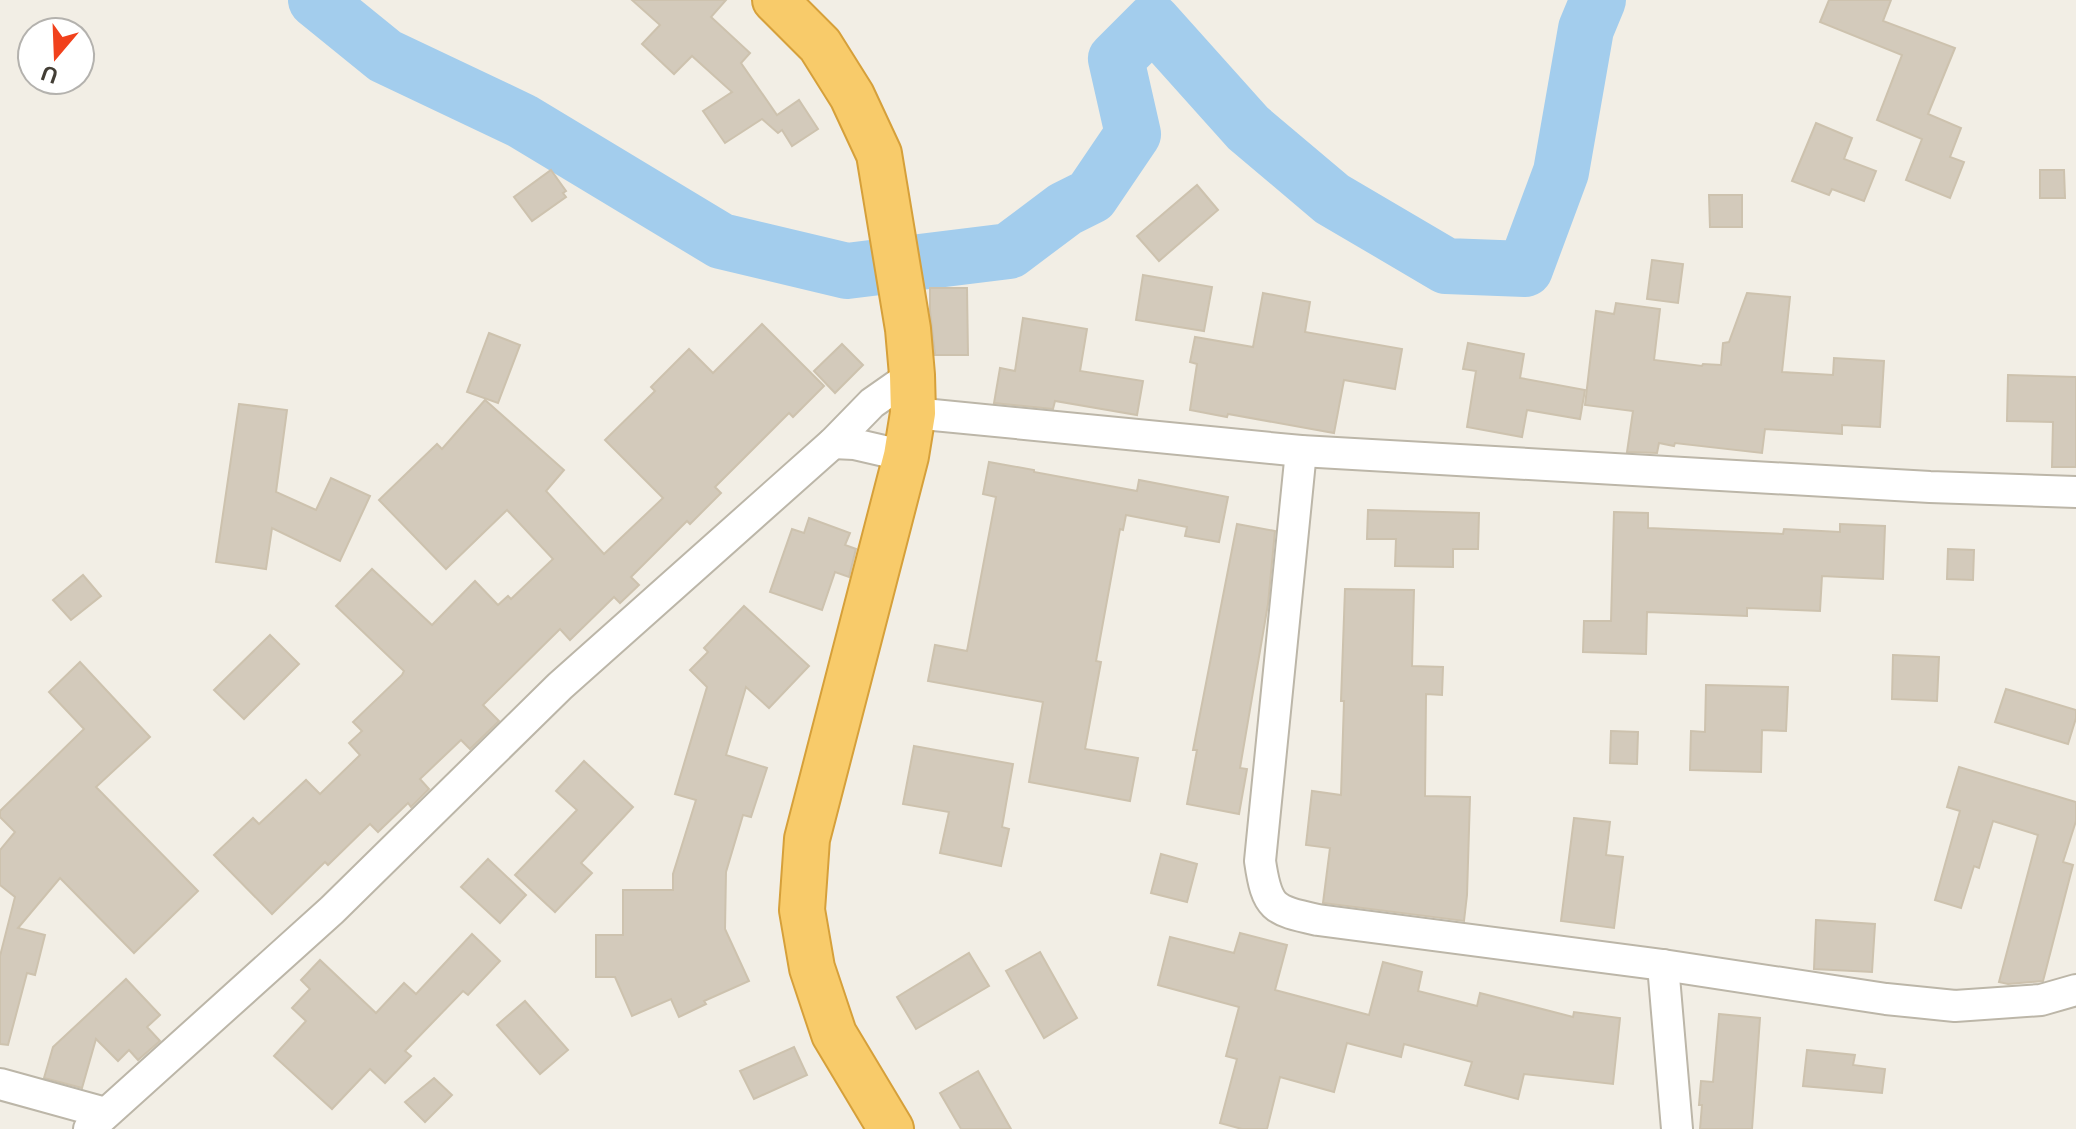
<svg xmlns="http://www.w3.org/2000/svg" width="2076" height="1129" font-family="Arial,sans-serif">
<rect width="100%" height="100%" fill="#f2eee5"/>
<g fill="none" stroke-linecap="round" stroke-linejoin="round">
<path stroke="#a3cded" stroke-width="56" d="M 316,0 L 385,56 L 522,121 L 721,241 L 847,271 L 1009,251 L 1065,209 L 1091,196 L 1133,134 L 1116,59 L 1153,22 L 1248,128 L 1332,199 L 1446,266 L 1525,269 L 1561,172 L 1586,29 L 1598,0"/>
</g>
<g fill="#d3cabb" stroke="#cdc2ae" stroke-width="2">
<path d="M 632,0 L 726,0 L 711,17 L 750,53 L 741,63 L 777,115 L 799,100 L 818,129 L 792,146 L 782,130 L 778,133 L 762,119 L 725,143 L 703,111 L 732,92 L 692,56 L 674,74 L 642,44 L 660,25 Z"/>
<path d="M 1829,0 L 1891,0 L 1883,21 L 1955,48 L 1928,114 L 1961,128 L 1950,157 L 1964,162 L 1950,198 L 1906,180 L 1922,139 L 1877,120 L 1902,55 L 1820,22 Z"/>
<path d="M 1816,123 L 1852,138 L 1844,159 L 1876,171 L 1864,201 L 1832,189 L 1829,195 L 1792,181 Z"/>
<path d="M 551,170 L 566,191 L 563,193 L 566,197 L 532,221 L 514,197 Z"/>
<path d="M 2040,170 L 2064,170 L 2065,198 L 2040,198 Z"/>
<path d="M 1197,185 L 1218,210 L 1159,261 L 1137,236 Z"/>
<path d="M 1709,195 L 1742,195 L 1742,227 L 1710,227 Z"/>
<path d="M 1652,260 L 1683,264 L 1678,303 L 1647,299 Z"/>
<path d="M 1143,275 L 1212,287 L 1204,331 L 1136,320 Z"/>
<path d="M 930,288 L 967,288 L 968,355 L 935,355 L 930,311 Z"/>
<path d="M 1263,293 L 1310,302 L 1305,332 L 1402,349 L 1395,389 L 1344,380 L 1334,433 L 1228,414 L 1227,417 L 1190,410 L 1197,364 L 1190,362 L 1195,337 L 1253,347 Z"/>
<path d="M 1747,293 L 1790,297 L 1782,372 L 1833,375 L 1834,358 L 1884,361 L 1880,427 L 1842,425 L 1842,434 L 1765,429 L 1762,453 L 1675,443 L 1674,446 L 1659,443 L 1657,453 L 1627,452 L 1633,411 L 1585,405 L 1596,311 L 1614,314 L 1616,303 L 1660,309 L 1654,360 L 1702,366 L 1703,364 L 1721,365 L 1723,343 L 1729,342 Z"/>
<path d="M 1023,318 L 1087,329 L 1080,371 L 1143,381 L 1137,415 L 1055,401 L 1053,409 L 994,403 L 1000,368 L 1015,371 Z"/>
<path d="M 762,324 L 824,386 L 793,417 L 789,413 L 715,487 L 721,493 L 690,524 L 687,521 L 631,577 L 639,585 L 620,603 L 614,597 L 570,640 L 560,629 L 483,705 L 499,721 L 470,749 L 461,740 L 420,779 L 429,789 L 411,807 L 408,803 L 378,832 L 370,824 L 328,865 L 325,862 L 272,914 L 214,855 L 253,818 L 259,824 L 306,780 L 320,794 L 360,755 L 349,743 L 362,731 L 353,722 L 402,675 L 404,671 L 336,606 L 372,569 L 432,625 L 475,581 L 498,605 L 508,596 L 511,599 L 553,559 L 507,510 L 446,569 L 379,500 L 437,444 L 442,449 L 485,400 L 564,470 L 546,491 L 604,554 L 663,498 L 605,440 L 655,391 L 651,387 L 689,349 L 713,373 Z"/>
<path d="M 489,333 L 520,345 L 498,403 L 467,392 Z"/>
<path d="M 1468,343 L 1524,354 L 1520,378 L 1585,390 L 1580,419 L 1527,410 L 1522,437 L 1467,427 L 1476,371 L 1463,369 Z"/>
<path d="M 842,344 L 863,365 L 835,393 L 814,371 Z"/>
<path d="M 2008,375 L 2076,377 L 2076,467 L 2052,467 L 2053,422 L 2007,421 Z"/>
<path d="M 239,404 L 287,410 L 276,492 L 316,510 L 331,478 L 370,496 L 340,561 L 272,528 L 266,569 L 216,562 Z"/>
<path d="M 989,462 L 1034,470 L 1034,472 L 1137,491 L 1139,480 L 1228,497 L 1219,542 L 1185,536 L 1187,527 L 1126,515 L 1123,530 L 1120,529 L 1096,661 L 1101,662 L 1085,749 L 1138,758 L 1130,801 L 1029,782 L 1043,702 L 928,681 L 935,645 L 967,651 L 996,497 L 983,494 Z"/>
<path d="M 1368,510 L 1479,513 L 1478,549 L 1453,549 L 1453,567 L 1395,566 L 1396,539 L 1367,539 Z"/>
<path d="M 1614,512 L 1648,513 L 1648,528 L 1783,534 L 1784,529 L 1840,532 L 1840,524 L 1885,526 L 1883,579 L 1822,576 L 1820,611 L 1747,608 L 1747,616 L 1647,612 L 1646,654 L 1583,652 L 1584,621 L 1611,621 Z"/>
<path d="M 809,518 L 850,533 L 845,545 L 856,549 L 849,577 L 835,572 L 822,610 L 770,592 L 792,529 L 804,533 Z"/>
<path d="M 1237,524 L 1275,531 L 1268,604 L 1240,768 L 1247,769 L 1239,814 L 1187,804 L 1197,750 L 1193,750 Z"/>
<path d="M 1948,549 L 1974,550 L 1973,580 L 1947,579 Z"/>
<path d="M 83,575 L 101,596 L 71,620 L 53,600 Z"/>
<path d="M 1345,589 L 1414,590 L 1412,666 L 1443,667 L 1442,695 L 1426,694 L 1425,796 L 1470,797 L 1467,895 L 1464,921 L 1323,903 L 1330,848 L 1306,845 L 1312,791 L 1341,795 L 1344,701 L 1341,701 Z"/>
<path d="M 744,606 L 809,666 L 769,708 L 746,687 L 726,755 L 767,768 L 751,817 L 743,815 L 726,872 L 725,929 L 749,981 L 704,1001 L 706,1004 L 679,1017 L 671,999 L 632,1016 L 615,977 L 596,977 L 596,935 L 623,935 L 623,890 L 673,890 L 673,874 L 696,800 L 675,794 L 707,687 L 690,670 L 708,652 L 704,648 Z"/>
<path d="M 270,635 L 299,664 L 244,719 L 214,690 Z"/>
<path d="M 1893,655 L 1939,657 L 1937,701 L 1892,699 Z"/>
<path d="M 80,662 L 150,737 L 96,787 L 198,891 L 134,953 L 60,878 L 18,928 L 45,935 L 35,975 L 27,973 L 8,1045 L 0,1044 L 0,956 L 15,897 L 0,885 L 0,850 L 15,832 L 0,817 L 0,811 L 84,729 L 49,692 Z"/>
<path d="M 1706,685 L 1788,687 L 1786,731 L 1762,730 L 1761,772 L 1690,770 L 1691,731 L 1705,732 Z"/>
<path d="M 2006,689 L 2076,710 L 2076,718 L 2068,744 L 1995,722 Z"/>
<path d="M 1611,731 L 1638,732 L 1637,764 L 1610,763 Z"/>
<path d="M 914,746 L 1013,764 L 1002,827 L 1009,829 L 1001,866 L 940,853 L 949,812 L 903,804 Z"/>
<path d="M 584,761 L 633,807 L 581,863 L 592,873 L 555,912 L 515,875 L 577,810 L 556,791 Z"/>
<path d="M 1959,767 L 2076,802 L 2076,821 L 2063,862 L 2073,865 L 2043,981 L 2008,984 L 1999,982 L 2038,835 L 1993,821 L 1979,868 L 1974,866 L 1961,908 L 1935,900 L 1960,811 L 1947,807 Z"/>
<path d="M 1574,818 L 1610,822 L 1606,855 L 1623,857 L 1614,928 L 1561,921 Z"/>
<path d="M 1161,854 L 1197,864 L 1187,902 L 1151,893 Z"/>
<path d="M 488,859 L 526,895 L 500,923 L 461,887 Z"/>
<path d="M 1816,920 L 1875,924 L 1872,972 L 1814,969 Z"/>
<path d="M 1240,933 L 1287,945 L 1275,990 L 1369,1015 L 1383,962 L 1422,972 L 1418,991 L 1477,1006 L 1480,993 L 1573,1017 L 1574,1012 L 1620,1018 L 1613,1084 L 1524,1074 L 1518,1099 L 1465,1085 L 1472,1062 L 1404,1044 L 1401,1057 L 1347,1043 L 1334,1092 L 1280,1077 L 1267,1129 L 1242,1129 L 1220,1123 L 1237,1059 L 1226,1056 L 1239,1007 L 1158,985 L 1170,937 L 1234,953 Z"/>
<path d="M 472,934 L 500,961 L 468,995 L 463,991 L 405,1051 L 411,1056 L 385,1083 L 370,1069 L 332,1109 L 274,1056 L 306,1021 L 292,1008 L 310,989 L 301,980 L 320,960 L 376,1013 L 404,983 L 416,994 Z"/>
<path d="M 1040,952 L 1077,1018 L 1044,1038 L 1006,971 Z"/>
<path d="M 969,953 L 989,986 L 916,1029 L 897,997 Z"/>
<path d="M 126,979 L 160,1015 L 147,1027 L 160,1041 L 138,1060 L 129,1050 L 118,1061 L 96,1039 L 82,1088 L 44,1078 L 53,1047 Z"/>
<path d="M 525,1001 L 568,1050 L 540,1074 L 497,1025 Z"/>
<path d="M 1719,1014 L 1760,1018 L 1752,1129 L 1700,1129 L 1702,1105 L 1699,1105 L 1701,1081 L 1713,1082 Z"/>
<path d="M 794,1047 L 807,1075 L 754,1099 L 740,1071 Z"/>
<path d="M 1807,1050 L 1855,1055 L 1853,1065 L 1885,1069 L 1882,1093 L 1803,1086 Z"/>
<path d="M 978,1071 L 1011,1129 L 961,1129 L 940,1093 Z"/>
<path d="M 434,1078 L 452,1095 L 425,1122 L 405,1102 Z"/>
</g>
<g fill="none" stroke-linecap="round" stroke-linejoin="round">
<g stroke="#bcb6a8" stroke-width="34">
<g id="minor">
<path d="M 913,413 L 1301,451 L 1930,487 L 2076,492"/>
<path d="M 833,443 L 854,444 L 906,456"/>
<path d="M 1301,451 L 1260,861 C 1267,909 1273,910 1318,920 L 1663,965 L 1886,999 L 1955,1006 L 2041,1000 L 2076,990"/>
<path d="M 1663,965 L 1677,1129"/>
<path d="M 0,1084 L 105,1113"/>
<path d="M 89,1129 L 332,910 L 560,686 L 833,443 L 872,403 L 912,375"/>
</g>
</g>
<g stroke="#d6a03a" stroke-width="48">
<path id="highway" d="M 775,0 L 820,45 L 852,96 L 879,154 L 908,329 L 912,375 L 913,413 L 906,456 L 807,839 L 802,910 L 812,968 L 834,1034 L 891,1129"/>
</g>
<use href="#minor" stroke="#fff" stroke-width="30"/>
<use href="#highway" stroke="#f8cb6a" stroke-width="44"/>
</g>
<g transform="translate(56 56) rotate(199)"><circle r="38" fill="#ffffff" stroke="#b4b2ae" stroke-width="2"/>
<path d="M0-6L14 30L0 20L-14 30Z" fill="#f1411c"/>
<text y="-12" font-size="22" font-weight="bold" text-anchor="middle" fill="#433e35">U</text>
</g>
</svg>
